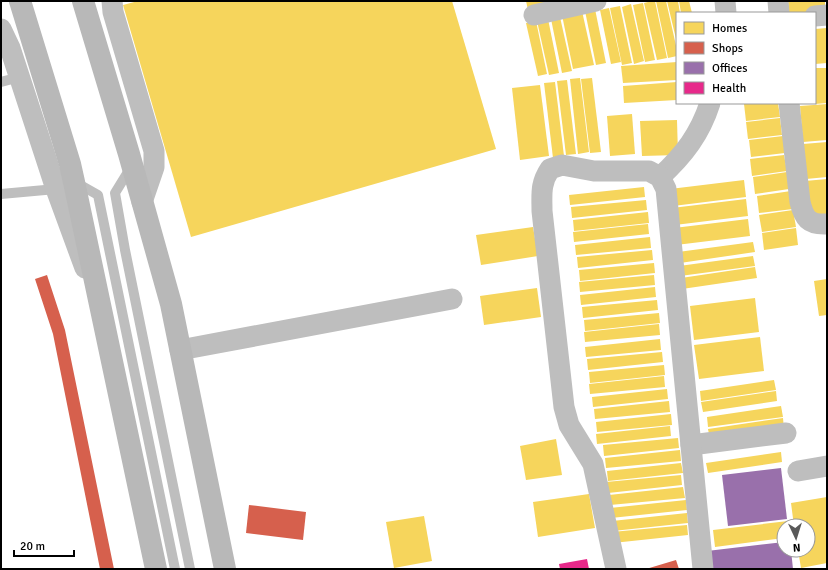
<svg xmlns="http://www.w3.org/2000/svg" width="828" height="570" font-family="Signika,sans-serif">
<rect width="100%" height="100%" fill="#fff"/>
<g fill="#f6d55c">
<path d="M 138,1 L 452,1 L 496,149 L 191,237 L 123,5 Z"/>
<path d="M 526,1 L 559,1 L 528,10 Z"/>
<path d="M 652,1 L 655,1 L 667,58 L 657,60 L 644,3 Z"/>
<path d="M 656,1 L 666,1 L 677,50 L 677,56 L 668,58 Z"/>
<path d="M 667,1 L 678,1 L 680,13 L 677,13 L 677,43 Z"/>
<path d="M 679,1 L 689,1 L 692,13 L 681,13 Z"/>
<path d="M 788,1 L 825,1 L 825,11 L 789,13 Z"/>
<path d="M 643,3 L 655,60 L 645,62 L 633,5 Z"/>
<path d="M 631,4 L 644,61 L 634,64 L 622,7 Z"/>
<path d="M 620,6 L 632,63 L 622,65 L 610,8 Z"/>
<path d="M 609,8 L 621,62 L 611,64 L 600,10 Z"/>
<path d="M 595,9 L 606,63 L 596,65 L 585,11 Z"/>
<path d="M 582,11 L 594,65 L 573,69 L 562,15 Z"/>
<path d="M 560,17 L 572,71 L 562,73 L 551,19 Z"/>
<path d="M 548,19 L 559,73 L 549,75 L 537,21 Z"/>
<path d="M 536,21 L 547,74 L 538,76 L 526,23 Z"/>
<path d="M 827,28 L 827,63 L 815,64 L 815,29 Z"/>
<path d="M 677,62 L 677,80 L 623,83 L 621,66 Z"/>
<path d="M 815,68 L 827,68 L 827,103 L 815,104 Z"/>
<path d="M 580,78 L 589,152 L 578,154 L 570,79 Z"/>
<path d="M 592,78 L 601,152 L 590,153 L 581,79 Z"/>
<path d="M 567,80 L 576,154 L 566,155 L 557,81 Z"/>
<path d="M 555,82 L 564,156 L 553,158 L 544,83 Z"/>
<path d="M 677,82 L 677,100 L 624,103 L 623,86 Z"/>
<path d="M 540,85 L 549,156 L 520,160 L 512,88 Z"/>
<path d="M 753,103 L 778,103 L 780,117 L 746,121 L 744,104 Z"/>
<path d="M 827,104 L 827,140 L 803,142 L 800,106 Z"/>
<path d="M 632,114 L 635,154 L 610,156 L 607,116 Z"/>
<path d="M 780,118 L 782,135 L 748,139 L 746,122 Z"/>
<path d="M 677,120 L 678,155 L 642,156 L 640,121 Z"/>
<path d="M 783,136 L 785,153 L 751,157 L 749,140 Z"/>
<path d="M 827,142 L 827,177 L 806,179 L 803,144 Z"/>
<path d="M 784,155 L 787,171 L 752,176 L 750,159 Z"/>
<path d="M 787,172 L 789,189 L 755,194 L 753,177 Z"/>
<path d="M 827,179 L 827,215 L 808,216 L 805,181 Z"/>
<path d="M 744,180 L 746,197 L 673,206 L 670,189 Z"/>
<path d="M 644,187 L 645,197 L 570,205 L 569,195 Z"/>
<path d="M 791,191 L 793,209 L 759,213 L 757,196 Z"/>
<path d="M 746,199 L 748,216 L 675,225 L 672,208 Z"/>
<path d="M 646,200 L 647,210 L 572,218 L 571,207 Z"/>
<path d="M 793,210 L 796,227 L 762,232 L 759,215 Z"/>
<path d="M 648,212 L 649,223 L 574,231 L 573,220 Z"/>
<path d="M 748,219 L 750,236 L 676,245 L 674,228 Z"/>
<path d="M 648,224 L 649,234 L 574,242 L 573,232 Z"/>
<path d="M 533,227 L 538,256 L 481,265 L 476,235 Z"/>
<path d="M 796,228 L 798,245 L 764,250 L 762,233 Z"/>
<path d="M 650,237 L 651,248 L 576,255 L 575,245 Z"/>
<path d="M 753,242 L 755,252 L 680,263 L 678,252 Z"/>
<path d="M 652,250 L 653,260 L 578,268 L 577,257 Z"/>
<path d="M 753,256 L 755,266 L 680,276 L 679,266 Z"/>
<path d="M 654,263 L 655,273 L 580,281 L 579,270 Z"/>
<path d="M 755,267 L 757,278 L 682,289 L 681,278 Z"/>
<path d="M 654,275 L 655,285 L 580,292 L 579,282 Z"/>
<path d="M 827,279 L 827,315 L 819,316 L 814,281 Z"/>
<path d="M 655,287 L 656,297 L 581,305 L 580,295 Z"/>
<path d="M 537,288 L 541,317 L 484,325 L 480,296 Z"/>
<path d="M 755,298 L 759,332 L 694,340 L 690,306 Z"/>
<path d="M 657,300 L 658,310 L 583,318 L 582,307 Z"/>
<path d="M 659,313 L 660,323 L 585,331 L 584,320 Z"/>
<path d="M 659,324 L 660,335 L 585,342 L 584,332 Z"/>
<path d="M 760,337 L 764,371 L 699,379 L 694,345 Z"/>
<path d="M 660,339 L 661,350 L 586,357 L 585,347 Z"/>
<path d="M 662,352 L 663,362 L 588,370 L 587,359 Z"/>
<path d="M 664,365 L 665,375 L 590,383 L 589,372 Z"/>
<path d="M 664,376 L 665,387 L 590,394 L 589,384 Z"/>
<path d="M 774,380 L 776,390 L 701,401 L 700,391 Z"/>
<path d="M 667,389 L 668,399 L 593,407 L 592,397 Z"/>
<path d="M 776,391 L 777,401 L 703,412 L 701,402 Z"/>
<path d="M 669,401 L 670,412 L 595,419 L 594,409 Z"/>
<path d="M 781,406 L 783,417 L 708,427 L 707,417 Z"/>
<path d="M 671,414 L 672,425 L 597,432 L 596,422 Z"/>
<path d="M 783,418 L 784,429 L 710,439 L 708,429 Z"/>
<path d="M 670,426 L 671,436 L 597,444 L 596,434 Z"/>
<path d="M 678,438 L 679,448 L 604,456 L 603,445 Z"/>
<path d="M 556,439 L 562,475 L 526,480 L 520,446 Z"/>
<path d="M 680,450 L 681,461 L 606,468 L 605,458 Z"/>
<path d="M 781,452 L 782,462 L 708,473 L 706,463 Z"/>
<path d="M 681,463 L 683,473 L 608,481 L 607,471 Z"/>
<path d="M 681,475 L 682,485 L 608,493 L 606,482 Z"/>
<path d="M 683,487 L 685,498 L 610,505 L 609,495 Z"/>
<path d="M 589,494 L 595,528 L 538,537 L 533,502 Z"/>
<path d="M 827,497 L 827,563 L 801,568 L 798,550 L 808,550 L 808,526 L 794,526 L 791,503 Z"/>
<path d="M 686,500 L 687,510 L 611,518 L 610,508 Z"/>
<path d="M 687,513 L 688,523 L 613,531 L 612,521 Z"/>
<path d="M 424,516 L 432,561 L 394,568 L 386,522 Z"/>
<path d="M 788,521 L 789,526 L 784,526 L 784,538 L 715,547 L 713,530 Z"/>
<path d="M 687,525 L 688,535 L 613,543 L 612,532 Z"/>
</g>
<g fill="#d6604d">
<path d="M 47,275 L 65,330 L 114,569 L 100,569 L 53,334 L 35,279 Z"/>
<path d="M 249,505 L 306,512 L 303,540 L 246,533 Z"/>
<path d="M 676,560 L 679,569 L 646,569 Z"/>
</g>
<g fill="#9970ab">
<path d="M 781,468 L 787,519 L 728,526 L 722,475 Z"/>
<path d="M 784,542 L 784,550 L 791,550 L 793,569 L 710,569 L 707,551 Z"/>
</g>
<path fill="#e7298a" d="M 587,559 L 589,569 L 560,569 L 559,564 Z"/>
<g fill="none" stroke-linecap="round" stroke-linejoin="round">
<g stroke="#bebebe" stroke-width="10">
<path d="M 1,82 L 20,77"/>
<path d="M 131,167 L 115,193 L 125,250 L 190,569"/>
<path d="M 75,182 L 98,195 L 175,569"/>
<path d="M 1,194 L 56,189"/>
</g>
<g stroke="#bebebe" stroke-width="21">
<path d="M 112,1 L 113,12 L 154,151 L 154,167 L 142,202"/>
<path d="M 725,1 L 726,13"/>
<path d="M 778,1 L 779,13"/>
<path d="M 534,15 L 596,1"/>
<path d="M 815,16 L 827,15"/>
<path d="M 1,29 L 10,48 L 56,189 L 85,268"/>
<path d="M 789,103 L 800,202 C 804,218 808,225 827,224"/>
<path d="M 660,177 C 684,155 700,134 710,103"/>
<path d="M 180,350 L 452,299"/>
<path d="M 691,445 L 786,433"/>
<path d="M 798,471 L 827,466"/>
<path d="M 616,569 L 593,464 L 569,425 L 564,407 L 542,211 C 542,194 540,184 550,169 L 562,165 L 594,171 L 649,171 L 660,177 L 666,189 L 703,569"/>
</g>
<g stroke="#b8b8b8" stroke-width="22">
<path d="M 20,1 L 70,164 L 74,182 L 156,569"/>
<path d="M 83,1 L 129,154 L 171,304 L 225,569"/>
</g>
</g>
<rect width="828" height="570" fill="none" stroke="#000000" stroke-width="4"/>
<rect x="676" y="12" width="140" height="92" fill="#ffffff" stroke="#999999"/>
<rect x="684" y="22" width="20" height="12" fill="#f6d55c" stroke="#999999"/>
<text x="712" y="32" font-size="12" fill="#000000">Homes</text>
<rect x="684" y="42" width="20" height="12" fill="#d6604d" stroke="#999999"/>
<text x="712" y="52" font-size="12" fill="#000000">Shops</text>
<rect x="684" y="62" width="20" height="12" fill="#9970ab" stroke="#999999"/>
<text x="712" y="72" font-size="12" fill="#000000">Offices</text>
<rect x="684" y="82" width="20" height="12" fill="#e7298a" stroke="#999999"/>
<text x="712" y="92" font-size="12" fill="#000000">Health</text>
<g transform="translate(796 538) rotate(176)"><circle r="19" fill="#ffffff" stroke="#999999"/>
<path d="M0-3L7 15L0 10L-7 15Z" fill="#595959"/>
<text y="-6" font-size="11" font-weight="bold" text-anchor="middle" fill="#000000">N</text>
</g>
<path d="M14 550v6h60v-6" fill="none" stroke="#000000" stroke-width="2"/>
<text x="20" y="550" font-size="12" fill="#000000" stroke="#ffffff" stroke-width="3" paint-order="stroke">20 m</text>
</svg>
